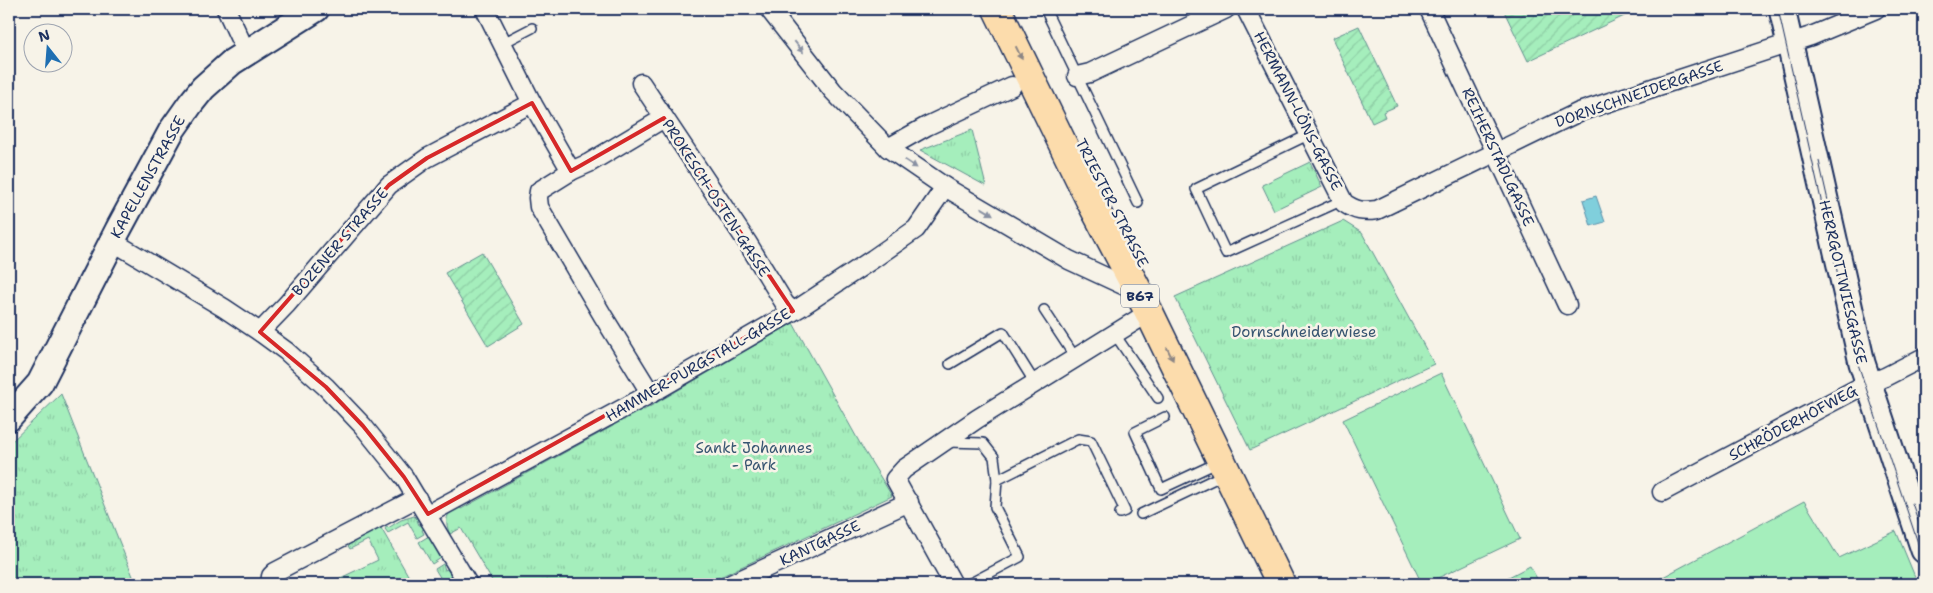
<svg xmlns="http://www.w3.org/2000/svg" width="1933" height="593" font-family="'Shantell Sans',sans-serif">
<defs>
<pattern id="grass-tufts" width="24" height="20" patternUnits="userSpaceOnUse" patternTransform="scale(1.25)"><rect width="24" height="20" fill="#a5eebc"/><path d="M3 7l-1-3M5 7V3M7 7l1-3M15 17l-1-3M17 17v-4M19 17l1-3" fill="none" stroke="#8dcca4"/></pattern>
<pattern id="garden-furrows" width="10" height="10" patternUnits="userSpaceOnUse" patternTransform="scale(1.25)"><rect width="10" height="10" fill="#a5eebc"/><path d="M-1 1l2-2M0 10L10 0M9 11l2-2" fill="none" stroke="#8dcca4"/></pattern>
</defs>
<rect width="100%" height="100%" fill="#f7f3e8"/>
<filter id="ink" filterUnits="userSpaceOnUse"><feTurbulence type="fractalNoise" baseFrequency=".02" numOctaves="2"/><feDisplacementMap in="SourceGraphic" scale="10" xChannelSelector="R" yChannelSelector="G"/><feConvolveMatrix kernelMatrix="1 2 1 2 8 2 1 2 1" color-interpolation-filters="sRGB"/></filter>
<g filter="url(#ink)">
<g fill="url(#grass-tufts)" stroke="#608e8d">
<path d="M 972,130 L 986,186 L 920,150 Z"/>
<path d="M 1310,162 L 1322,187 L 1274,210 L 1262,185 Z"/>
<path d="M 1343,221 L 1362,233 L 1434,364 L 1250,450 L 1175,297 Z"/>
<path d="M 793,323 L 862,447 L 892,496 L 705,584 L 494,584 L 461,528 L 450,534 C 444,521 446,513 458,505 L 461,509 L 613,426 L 615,420 L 638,408 L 644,410 Z"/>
<path d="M 61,394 L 136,584 L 9,584 L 9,444 Z"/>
<path d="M 414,516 L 418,519 L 417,520 L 419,525 L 421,525 L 424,529 L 422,530 L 424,534 L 417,538 L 408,522 L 388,533 L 385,529 L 387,526 L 388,528 L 401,520 Z"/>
<path d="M 381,528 L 413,584 L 328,584 L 378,560 L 368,540 L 350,549 L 347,544 Z"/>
<path d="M 429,536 L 441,558 L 432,564 L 419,542 Z"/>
<path d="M 443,564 L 445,570 L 447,569 L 456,582 L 454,584 L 444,584 L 435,569 Z"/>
</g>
<g fill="url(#garden-furrows)" stroke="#608e8d">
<path d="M 1503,9 L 1633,9 L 1635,11 L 1528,61 Z"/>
<path d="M 1359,26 L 1397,106 L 1383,112 L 1385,117 L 1372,123 L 1332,38 Z"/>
<path d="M 482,252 L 524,324 L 488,346 L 445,273 Z"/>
</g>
<g fill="#a5eebc" stroke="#608e8d">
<path d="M 1441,373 L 1520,539 L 1425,584 L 1422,584 L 1343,420 Z"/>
<path d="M 1804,501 L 1839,558 L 1896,531 L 1918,584 L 1650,584 Z"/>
<path d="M 1530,566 L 1540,584 L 1495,584 Z"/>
</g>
<path fill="#80cfdc" stroke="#588faa" d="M 1596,196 L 1605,222 L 1591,226 L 1583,200 Z"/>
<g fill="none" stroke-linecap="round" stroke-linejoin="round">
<g stroke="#1b2f5e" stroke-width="12">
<g id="lane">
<path d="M 1045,9 L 1138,203"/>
<path d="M 503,43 L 532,28"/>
<path d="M 1310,134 L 1196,189 L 1226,253 L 1343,200"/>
<path d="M 1044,310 L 1075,357"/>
<path d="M 1114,333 L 1158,398"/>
<path d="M 950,364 L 1003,332 L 1035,383"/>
<path d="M 1165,417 L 1135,432 L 1161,489 L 1219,462"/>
<path d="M 948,442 L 983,443 L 994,457 L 997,480 L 995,507 L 1020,557 L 969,584"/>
<path d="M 997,480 L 1078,439 L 1091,441 L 1125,511 L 1120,513"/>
<path d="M 1141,514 L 1225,474"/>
</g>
</g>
<g stroke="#1b2f5e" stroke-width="21">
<g id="street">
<path d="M 226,9 L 246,52"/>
<path d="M 485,9 L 532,103 L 571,171 L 539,191 L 538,198 L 539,207 L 603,316 L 651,394"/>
<path d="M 769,9 L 833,91 L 888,148 L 945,187 L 1069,260 L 1138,292"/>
<path d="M 1246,9 L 1344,203 C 1356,211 1363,212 1377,210 L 1579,112 L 1811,36 L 1876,9"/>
<path d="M 1429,9 L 1567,305"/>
<path d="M 1077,76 L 1090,73 L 1226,9"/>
<path d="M 641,83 L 747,242 L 785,304 L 793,311"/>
<path d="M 888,148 L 927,126 L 1012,86"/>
<path d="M 571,171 L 589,163 L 664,118"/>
<path d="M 112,241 L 224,308 L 260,332 L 286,351 L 326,387 L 363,426 L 404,477 L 468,584"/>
<path d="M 260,332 L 287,304 L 389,185 L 427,158 L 532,103"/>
<path d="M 1662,492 L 1864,385 L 1885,377 L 1924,357"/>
<path d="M 428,514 L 659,389 L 799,308 L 873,259 L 916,229 L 945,187"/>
<path d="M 270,584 L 271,576 L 275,572 L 417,498"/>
<path d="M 731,584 L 909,502"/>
<path d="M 953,584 L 895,479 L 904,469 L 977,419 L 1140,318 L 1148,310"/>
</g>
</g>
<g stroke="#1b2f5e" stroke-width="29">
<g id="secondary">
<path d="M 1782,9 L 1862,363 L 1924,550"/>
<path d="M 9,418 L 40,383 L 118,230 L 172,130 L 191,103 L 203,88 L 232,62 L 316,9"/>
</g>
</g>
<g stroke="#1b2f5e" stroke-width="31">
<path id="primary" d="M 997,9 L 1090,200 L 1148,310 L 1281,584"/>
</g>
<use href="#lane" stroke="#f7f3e8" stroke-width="9"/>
<use href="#street" stroke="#f7f3e8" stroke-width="18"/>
<use href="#secondary" stroke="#f7f3e8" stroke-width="25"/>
<use href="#primary" stroke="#fcdcac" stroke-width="28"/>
<g stroke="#1b2f5e" stroke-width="1">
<path d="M 1778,9 L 1858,364 L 1924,561"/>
<path d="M 1819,161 L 1861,346"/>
<path d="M 1912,503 L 1924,538"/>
</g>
</g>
<defs><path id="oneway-solid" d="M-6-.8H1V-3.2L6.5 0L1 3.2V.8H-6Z" transform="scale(1.25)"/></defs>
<g fill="#8991a3">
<use href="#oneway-solid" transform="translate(799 47) rotate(52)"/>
<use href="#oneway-solid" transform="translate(911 164) rotate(34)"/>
<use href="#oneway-solid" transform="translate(987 211) rotate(31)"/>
</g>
<g fill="#8c8685">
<use href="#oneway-solid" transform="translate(1019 53) rotate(64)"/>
<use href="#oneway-solid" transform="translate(1170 354) rotate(64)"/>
</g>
</g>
<path fill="none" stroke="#d62828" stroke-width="4" stroke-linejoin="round" d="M 532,103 L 571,171 L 664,118 L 793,311 L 428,514 L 404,477 L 363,426 L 326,387 L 260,332 L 389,185 L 427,158 Z"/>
<g text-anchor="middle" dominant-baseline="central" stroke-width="5" stroke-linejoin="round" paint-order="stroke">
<rect fill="#f7f3e8" stroke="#5d6a87" stroke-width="1" x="1121" y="284.5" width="38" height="23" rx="4"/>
<g font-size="14" font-weight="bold" fill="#1b2f5e">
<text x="1140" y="296">B67</text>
</g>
<g font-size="15" fill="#1b2f5e" stroke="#f7f3e8">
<text transform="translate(1639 94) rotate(-19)">DORNSCHNEIDERGASSE</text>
<text transform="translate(1298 111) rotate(63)">HERMANN-LÖNS-GASSE</text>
<text transform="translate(1498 157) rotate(65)">REIHERSTADLGASSE</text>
<text transform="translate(148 177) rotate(-61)">KAPELLENSTRASSE</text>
<text transform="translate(716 198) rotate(57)">PROKESCH-OSTEN-GASSE</text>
<text transform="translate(1112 203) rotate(63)">TRIESTER STRASSE</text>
<text transform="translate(340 242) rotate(-49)">BOZENER STRASSE</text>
<text transform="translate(1843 282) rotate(77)">HERRGOTTWIESGASSE</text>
<text transform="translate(698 365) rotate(-30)">HAMMER-PURGSTALL-GASSE</text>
<text transform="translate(1793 423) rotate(-28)">SCHRÖDERHOFWEG</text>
<text transform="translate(820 543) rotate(-25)">KANTGASSE</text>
</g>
<g font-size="15" fill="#375571" stroke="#f7f3e8">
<text x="1304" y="332">Dornschneiderwiese</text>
<text x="754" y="448">Sankt Johannes<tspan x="754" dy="17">- Park</tspan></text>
</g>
</g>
<rect width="1933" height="593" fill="none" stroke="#f7f3e8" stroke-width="30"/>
<rect x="15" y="15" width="1903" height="563" fill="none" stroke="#1b2f5e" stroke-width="2" filter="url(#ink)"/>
<g transform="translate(48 48) rotate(343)"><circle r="24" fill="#f7f3e8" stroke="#9fa5b1"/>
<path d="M0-4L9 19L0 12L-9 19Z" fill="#1f6fb2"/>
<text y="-8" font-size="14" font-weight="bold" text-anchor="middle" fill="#1b2f5e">N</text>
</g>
</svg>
